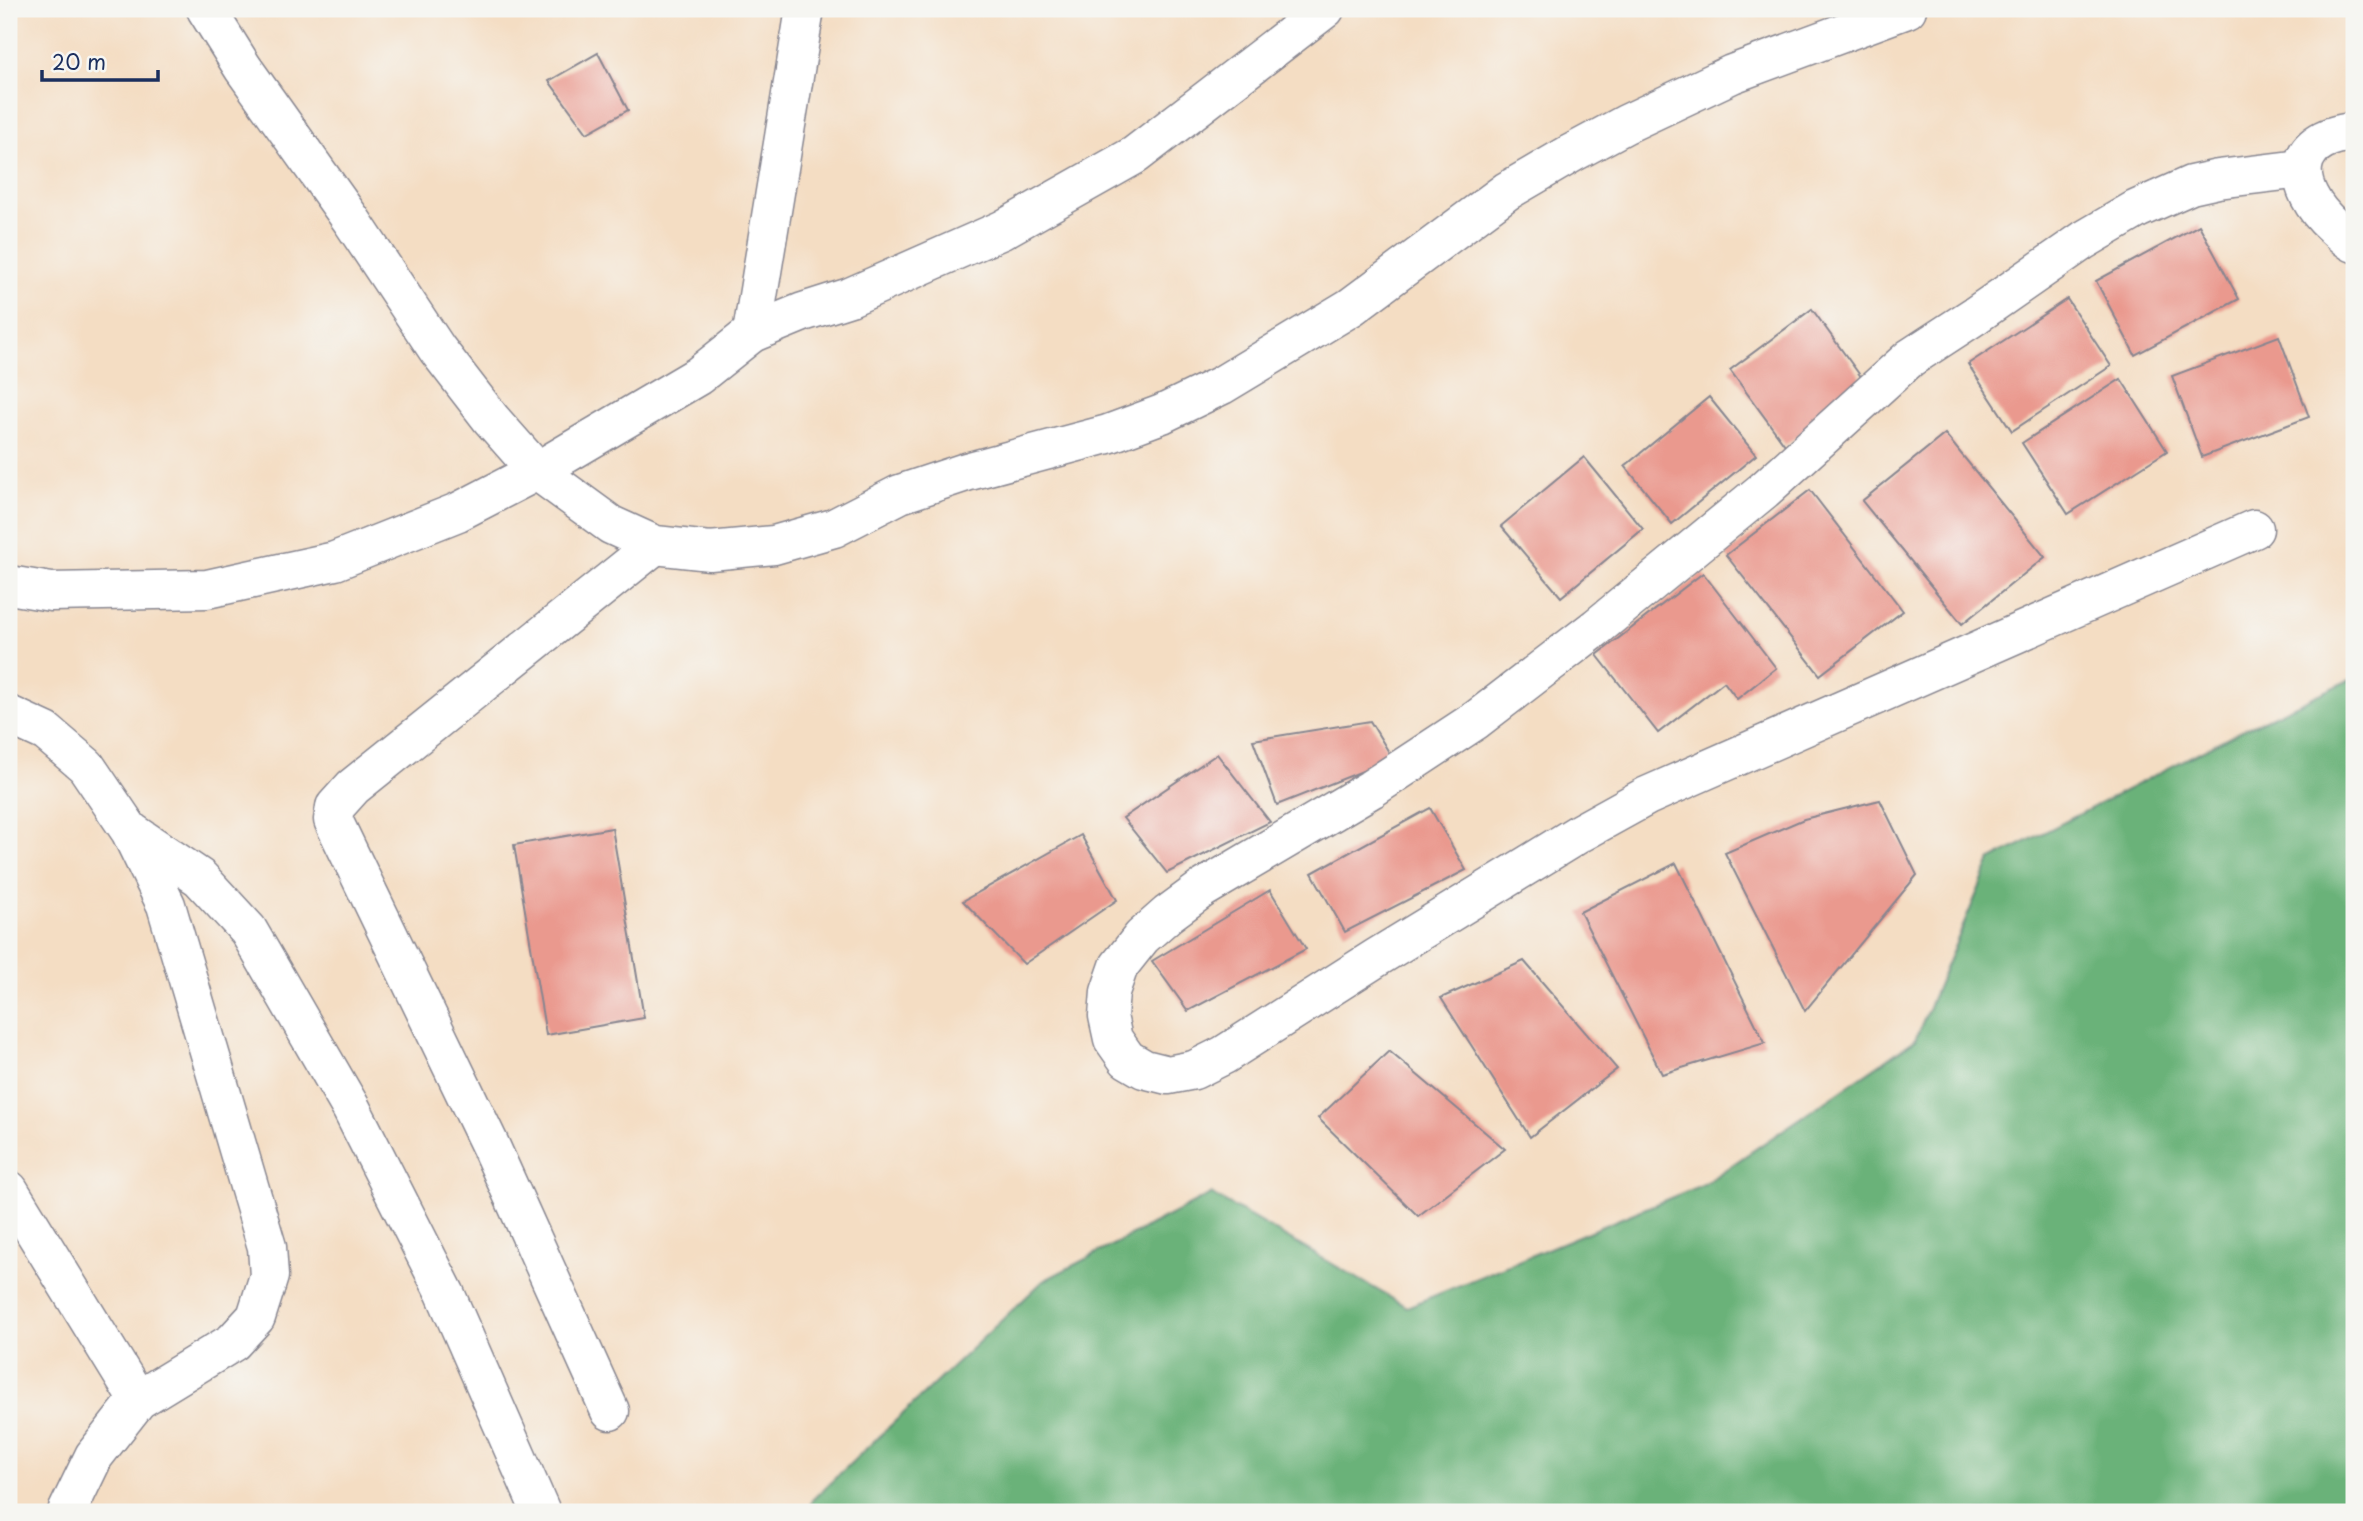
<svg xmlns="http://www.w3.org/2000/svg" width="2363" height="1521" font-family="'Playpen Sans',sans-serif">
<rect width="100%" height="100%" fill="#f6f6f2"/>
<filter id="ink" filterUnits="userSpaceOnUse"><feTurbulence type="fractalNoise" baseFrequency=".0143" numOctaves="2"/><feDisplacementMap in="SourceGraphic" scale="14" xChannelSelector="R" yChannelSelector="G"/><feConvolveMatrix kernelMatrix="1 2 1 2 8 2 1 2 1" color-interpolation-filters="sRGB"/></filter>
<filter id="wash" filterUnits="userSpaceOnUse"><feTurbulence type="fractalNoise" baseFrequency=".00686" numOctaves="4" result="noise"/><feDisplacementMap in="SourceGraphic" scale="28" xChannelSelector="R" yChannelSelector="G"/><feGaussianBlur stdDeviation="1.57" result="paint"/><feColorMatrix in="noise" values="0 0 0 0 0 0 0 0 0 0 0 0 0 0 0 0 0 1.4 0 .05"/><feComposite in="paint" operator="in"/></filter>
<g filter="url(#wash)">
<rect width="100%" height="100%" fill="#f4ddc3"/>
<path fill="#6bb279" stroke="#43706c" stroke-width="2" d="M 2354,678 L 2354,1512 L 809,1512 L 812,1500 L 1043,1281 L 1211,1194 L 1407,1307 L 1704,1184 L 1915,1040 L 1991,860 L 2240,731 Z"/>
<g id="blocks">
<g fill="#ea998e">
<path d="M 598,53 L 628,110 L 587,133 L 549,81 Z"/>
<path d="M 2199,225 L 2239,299 L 2135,355 L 2096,281 Z"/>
<path d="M 2067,299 L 2111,366 L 2012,431 L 1968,364 Z"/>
<path d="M 1812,309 L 1867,385 L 1785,445 L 1730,370 Z"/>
<path d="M 2279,336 L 2309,417 L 2202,457 L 2172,376 Z"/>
<path d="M 2121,379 L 2167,451 L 2068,514 L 2022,443 Z"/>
<path d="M 1709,397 L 1756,455 L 1672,524 L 1625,466 Z"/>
<path d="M 1945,434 L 2045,557 L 1962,624 L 1862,501 Z"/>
<path d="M 1584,457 L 1643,529 L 1561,597 L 1501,526 Z"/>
<path d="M 1810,490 L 1903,611 L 1820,675 L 1726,555 Z"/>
<path d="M 1703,573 L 1776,668 L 1737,699 L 1724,682 L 1658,733 L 1597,655 Z"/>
<path d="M 1370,721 L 1393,759 L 1277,805 L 1253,740 Z"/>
<path d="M 1217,754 L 1270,822 L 1167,873 L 1123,818 Z"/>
<path d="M 1880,800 L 1917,875 L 1805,1011 L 1725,853 L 1804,819 Z"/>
<path d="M 1430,808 L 1466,870 L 1345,932 L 1312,873 Z"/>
<path d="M 612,828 L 644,1018 L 546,1035 L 514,845 Z"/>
<path d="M 1081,835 L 1117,900 L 1024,964 L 963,901 Z"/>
<path d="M 1676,863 L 1765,1043 L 1662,1074 L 1580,912 Z"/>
<path d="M 1270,890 L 1306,949 L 1188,1011 L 1152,961 Z"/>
<path d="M 1524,961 L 1617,1069 L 1530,1137 L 1441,998 Z"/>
<path d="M 1389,1051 L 1505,1149 L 1418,1216 L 1318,1118 Z"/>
</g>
</g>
</g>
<g filter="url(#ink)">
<use href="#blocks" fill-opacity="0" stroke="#888690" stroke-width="2"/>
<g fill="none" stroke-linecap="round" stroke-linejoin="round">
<g stroke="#888690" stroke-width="41">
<g id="minor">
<path d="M 206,9 L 243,68 L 352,221 L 437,349 L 491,419 L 537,471 L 611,525 L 655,545 L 710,551 L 774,545 L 834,528 L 900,494 L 966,472 L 1108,434 L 1162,414 L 1222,385 L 1351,307 L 1507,191 L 1572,153 L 1626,124 L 1732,74 L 1907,9"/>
<path d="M 2354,132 C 2288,138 2291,188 2333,226 C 2340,232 2346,239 2354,243"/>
<path d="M 752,333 L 805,9"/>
<path d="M 2254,529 L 1647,796 L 1580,833 L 1376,958 L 1224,1055 L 1194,1070 L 1168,1075 L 1144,1069 L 1127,1059 L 1113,1039 L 1108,1016 L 1110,992 L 1119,966 L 1142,937 L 1168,914 L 1202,889 L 1371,789 L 1476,720 L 1597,627 L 1764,490 L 1910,358 L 1976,315 L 2084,240 L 2137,209 L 2191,185 L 2218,179 L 2302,169"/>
<path d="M 9,585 L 51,592 L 207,589 L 335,561 L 458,512 L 537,471 L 698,376 L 752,333 L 803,312 L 850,297 L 1002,230 L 1135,155 L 1325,9"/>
<path d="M 9,715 L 46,732 L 86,766 L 130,831 L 166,905 L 267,1247 L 269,1276 L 256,1317 L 233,1342 L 138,1400 L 94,1456 L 67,1512"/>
<path d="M 132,832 L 200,878 L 248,930 L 351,1108 L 445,1293 L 541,1512"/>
<path d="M 9,1190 L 138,1400"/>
<path d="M 610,1411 L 490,1145 L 333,820 L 335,807 L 353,787 L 655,545"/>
</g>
</g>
<use href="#minor" stroke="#fff" stroke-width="38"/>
</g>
</g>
<rect width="2363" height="1521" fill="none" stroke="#f6f6f2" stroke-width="35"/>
<path d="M42 70v10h116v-10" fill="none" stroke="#1b2f5e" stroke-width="3.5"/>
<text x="52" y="70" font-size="21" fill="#1b2f5e" stroke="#f6f6f2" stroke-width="5" paint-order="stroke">20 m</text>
</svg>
